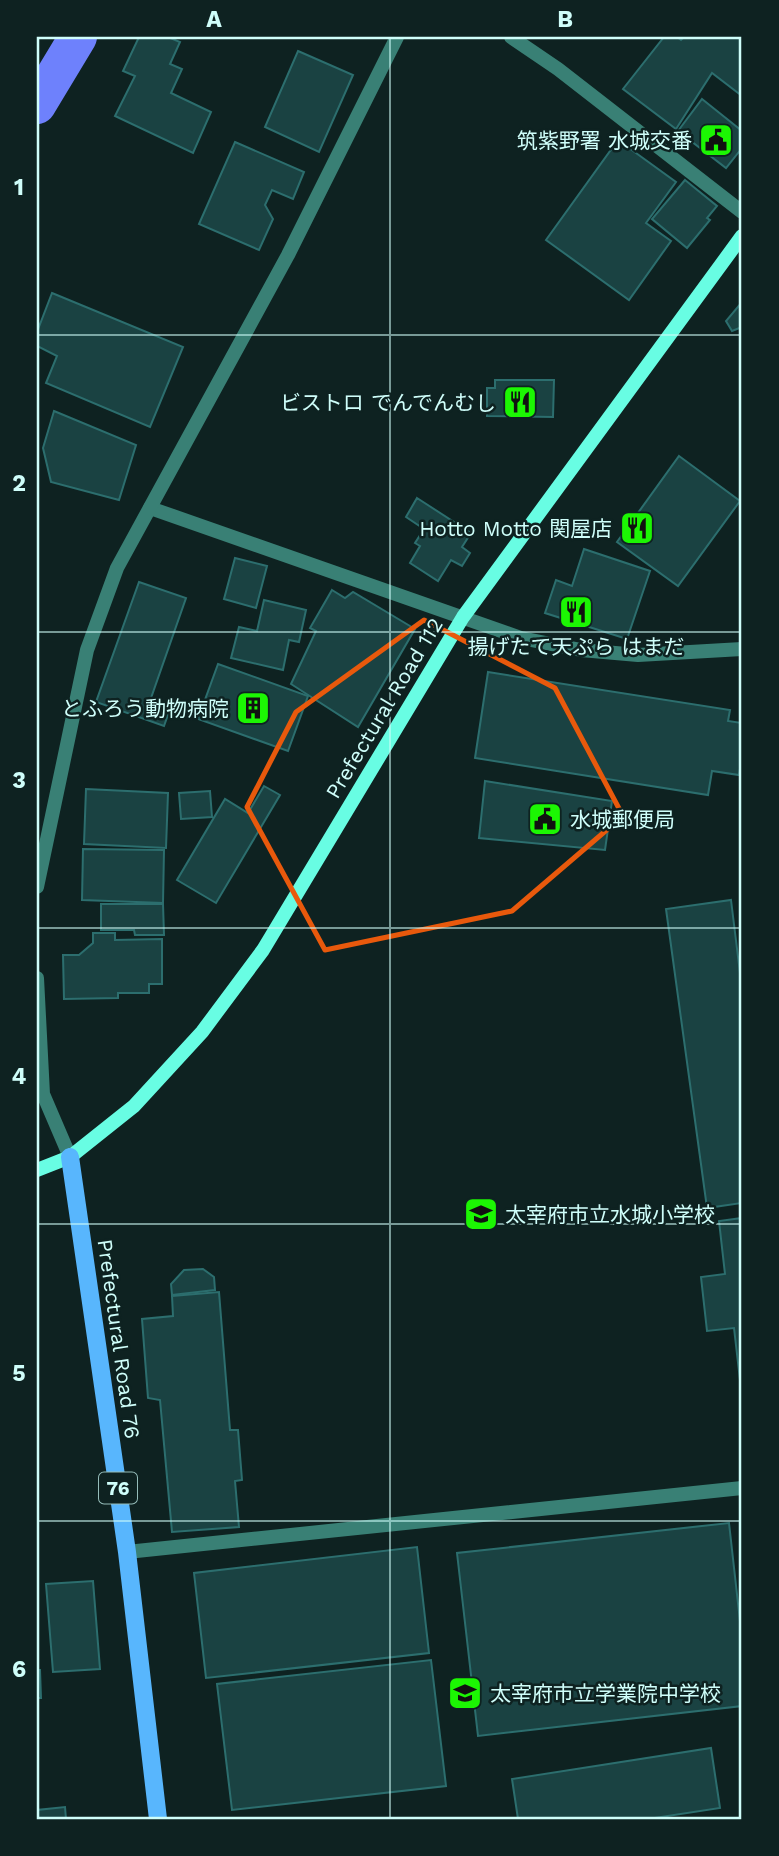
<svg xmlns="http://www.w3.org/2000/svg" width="779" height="1856" font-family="'Work Sans','Noto Sans JP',sans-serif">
<rect width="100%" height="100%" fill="#0e2221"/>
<g fill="#1a4242" stroke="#2c6e6e" stroke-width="2">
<path d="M 139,37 L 168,37 L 180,42 L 170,64 L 182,69 L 171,93 L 211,112 L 193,153 L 115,116 L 135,76 L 123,71 Z"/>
<path d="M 664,37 L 677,37 L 681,40 L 684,37 L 742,37 L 742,96 L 712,73 L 676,129 L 623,89 Z"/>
<path d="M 298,51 L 353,75 L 319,152 L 265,127 Z"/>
<path d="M 702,99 L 742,131 L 742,148 L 726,168 L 678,131 Z"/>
<path d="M 618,140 L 676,182 L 646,223 L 671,241 L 629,300 L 546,240 Z"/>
<path d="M 235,142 L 304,172 L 293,199 L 272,190 L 265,205 L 273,219 L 259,250 L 199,224 Z"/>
<path d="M 685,180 L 717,206 L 707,218 L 710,220 L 687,248 L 652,219 Z"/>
<path d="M 52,293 L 183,347 L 150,427 L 46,383 L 57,356 L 37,346 L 37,332 Z"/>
<path d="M 742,302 L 742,327 L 732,331 L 726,321 Z"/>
<path d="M 495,380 L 554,380 L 553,417 L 487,416 L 487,388 L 495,388 Z"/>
<path d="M 54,411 L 136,445 L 119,500 L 51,482 L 43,448 Z"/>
<path d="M 679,456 L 740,501 L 678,586 L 617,542 Z"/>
<path d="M 417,498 L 471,533 L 462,547 L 470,553 L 462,566 L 451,560 L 438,581 L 410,563 L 420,546 L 415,543 L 424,529 L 406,517 Z"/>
<path d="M 584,549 L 650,571 L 627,639 L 545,613 L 556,580 L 572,586 Z"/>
<path d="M 235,558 L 267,566 L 256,608 L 224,599 Z"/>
<path d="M 139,582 L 186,598 L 150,701 L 170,709 L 164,726 L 96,702 Z"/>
<path d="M 332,590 L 345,598 L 353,592 L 415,629 L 358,727 L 291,684 L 316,631 L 310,628 Z"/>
<path d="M 264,600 L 306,610 L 299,642 L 289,640 L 283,670 L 231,658 L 239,627 L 257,631 Z"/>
<path d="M 218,664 L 308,696 L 288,751 L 198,719 Z"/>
<path d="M 488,672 L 730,710 L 728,721 L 742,723 L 742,756 L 739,775 L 712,771 L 708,795 L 475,758 Z"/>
<path d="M 485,781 L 612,801 L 605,850 L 479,838 Z"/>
<path d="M 264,786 L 280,795 L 216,903 L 177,880 L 225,799 L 248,813 Z"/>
<path d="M 86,789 L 168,793 L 166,848 L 84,844 Z"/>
<path d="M 210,791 L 212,817 L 181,819 L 179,793 Z"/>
<path d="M 83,849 L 164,850 L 163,903 L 82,900 Z"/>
<path d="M 731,900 L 740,973 L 742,972 L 742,1203 L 707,1208 L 666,909 Z"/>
<path d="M 101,904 L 163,904 L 164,935 L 135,935 L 134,930 L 101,930 Z"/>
<path d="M 93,933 L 115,933 L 115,940 L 162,939 L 162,984 L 149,984 L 149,993 L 118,993 L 118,998 L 64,999 L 63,955 L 79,955 L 93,943 Z"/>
<path d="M 742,1218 L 742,1379 L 740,1380 L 734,1328 L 707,1331 L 701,1277 L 725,1274 L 719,1221 Z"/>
<path d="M 203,1269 L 214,1277 L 215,1290 L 172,1295 L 171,1284 L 184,1270 Z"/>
<path d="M 219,1292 L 230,1430 L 238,1430 L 242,1480 L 235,1481 L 239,1527 L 172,1532 L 160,1400 L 148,1398 L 142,1319 L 173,1316 L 172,1296 Z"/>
<path d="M 729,1523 L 742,1639 L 742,1706 L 478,1736 L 457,1553 Z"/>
<path d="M 417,1547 L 429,1653 L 206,1678 L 194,1573 Z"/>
<path d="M 93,1581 L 100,1669 L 53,1672 L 46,1584 Z"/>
<path d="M 431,1660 L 446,1786 L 232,1810 L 217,1684 Z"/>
<path d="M 37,1670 L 40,1670 L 41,1698 L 37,1698 Z"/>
<path d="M 711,1748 L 720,1808 L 648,1819 L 518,1819 L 512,1779 Z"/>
<path d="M 65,1807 L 66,1819 L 37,1819 L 37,1810 Z"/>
</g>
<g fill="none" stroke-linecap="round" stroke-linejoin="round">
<g stroke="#398075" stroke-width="14">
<path d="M 511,37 L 558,69 L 742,212"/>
<path d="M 150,508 L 521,638 L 581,650 L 638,655 L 742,649"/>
<path d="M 37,887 L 87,650 L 117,568 L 288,255 L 397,37"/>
<path d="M 37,978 L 43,1094 L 70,1157"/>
<path d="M 127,1552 L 742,1488"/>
</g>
<path stroke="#68fde3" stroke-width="14" d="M 37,1170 L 70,1157 L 134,1106 L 202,1032 L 263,950 L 463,617 L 742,236"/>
<path stroke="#58b6fd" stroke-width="18" d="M 70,1157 L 127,1552 L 158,1819"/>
<path stroke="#6e81fc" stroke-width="38" d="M 37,105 L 78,37"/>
</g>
<path fill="none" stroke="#e8590c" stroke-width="5" stroke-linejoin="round" d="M 424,620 L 555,688 L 623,816 L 512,911 L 325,950 L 247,807 L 296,712 Z"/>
<path fill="none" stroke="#cffefa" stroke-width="2" stroke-opacity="0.55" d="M 390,37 L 390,1819M 37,335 L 742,335M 37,632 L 742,632M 37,928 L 742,928M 37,1224 L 742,1224M 37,1521 L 742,1521"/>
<defs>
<g id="civic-square" transform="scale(1.75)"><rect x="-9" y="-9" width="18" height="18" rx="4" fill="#1cf603" stroke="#0e2221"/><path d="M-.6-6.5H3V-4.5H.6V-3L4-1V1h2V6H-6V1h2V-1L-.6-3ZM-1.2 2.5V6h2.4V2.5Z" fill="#111"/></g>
<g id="restaurant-square" transform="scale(1.75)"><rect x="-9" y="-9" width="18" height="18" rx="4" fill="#1cf603" stroke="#0e2221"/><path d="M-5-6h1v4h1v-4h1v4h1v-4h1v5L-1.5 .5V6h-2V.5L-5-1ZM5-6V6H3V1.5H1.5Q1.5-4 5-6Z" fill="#111"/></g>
<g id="building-square" transform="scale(1.75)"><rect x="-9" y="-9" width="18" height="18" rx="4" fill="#1cf603" stroke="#0e2221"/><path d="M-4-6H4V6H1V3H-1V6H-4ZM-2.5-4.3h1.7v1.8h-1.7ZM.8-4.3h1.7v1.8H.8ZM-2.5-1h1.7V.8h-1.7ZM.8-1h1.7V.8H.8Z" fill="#111"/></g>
<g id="school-square" transform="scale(1.75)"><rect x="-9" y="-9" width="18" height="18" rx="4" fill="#1cf603" stroke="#0e2221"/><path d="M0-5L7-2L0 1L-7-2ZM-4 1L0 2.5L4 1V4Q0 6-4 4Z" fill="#111"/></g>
</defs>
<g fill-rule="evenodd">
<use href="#civic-square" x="716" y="140"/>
<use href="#restaurant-square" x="520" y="402"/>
<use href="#restaurant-square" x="637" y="528"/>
<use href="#restaurant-square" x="576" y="612"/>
<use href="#building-square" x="253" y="708"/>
<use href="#civic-square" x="545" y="819"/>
<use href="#school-square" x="481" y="1214"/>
<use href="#school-square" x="465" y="1693"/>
</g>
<g text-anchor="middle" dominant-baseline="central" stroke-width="5" stroke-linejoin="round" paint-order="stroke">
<rect fill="#0e2221" stroke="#95bcb9" stroke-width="2" x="99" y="1472.5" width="38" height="31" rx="5"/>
<g font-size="19" font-weight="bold" fill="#cffefa">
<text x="118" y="1488">76</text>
</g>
<g font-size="21" fill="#cffefa" stroke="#0e2221" text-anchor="end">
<text x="692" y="140">筑紫野署 水城交番</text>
<text x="496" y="402">ビストロ でんでんむし</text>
<text x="612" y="528">Hotto Motto 関屋店</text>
<text x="576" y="646" text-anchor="middle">揚げたて天ぷら はまだ</text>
<text x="229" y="708">とふろう動物病院</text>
<text x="570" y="819" text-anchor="start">水城郵便局</text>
<text x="505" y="1214" text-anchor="start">太宰府市立水城小学校</text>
<text x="490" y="1693" text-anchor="start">太宰府市立学業院中学校</text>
</g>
<g font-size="21" fill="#cffefa" stroke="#0e2221">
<text transform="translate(384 708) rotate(-59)">Prefectural Road 112</text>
<text transform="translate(119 1339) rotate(82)">Prefectural Road 76</text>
</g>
</g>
<rect width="779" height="1856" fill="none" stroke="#0e2221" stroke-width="77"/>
<rect x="38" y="38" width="702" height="1780" fill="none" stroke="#cffefa" stroke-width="2.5"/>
<g font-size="23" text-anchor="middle" font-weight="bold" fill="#cffefa">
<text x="214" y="27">A</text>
<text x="565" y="27">B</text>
<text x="19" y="195">1</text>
<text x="19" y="491">2</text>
<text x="19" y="788">3</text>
<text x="19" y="1084">4</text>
<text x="19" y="1381">5</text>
<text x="19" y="1677">6</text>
</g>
</svg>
